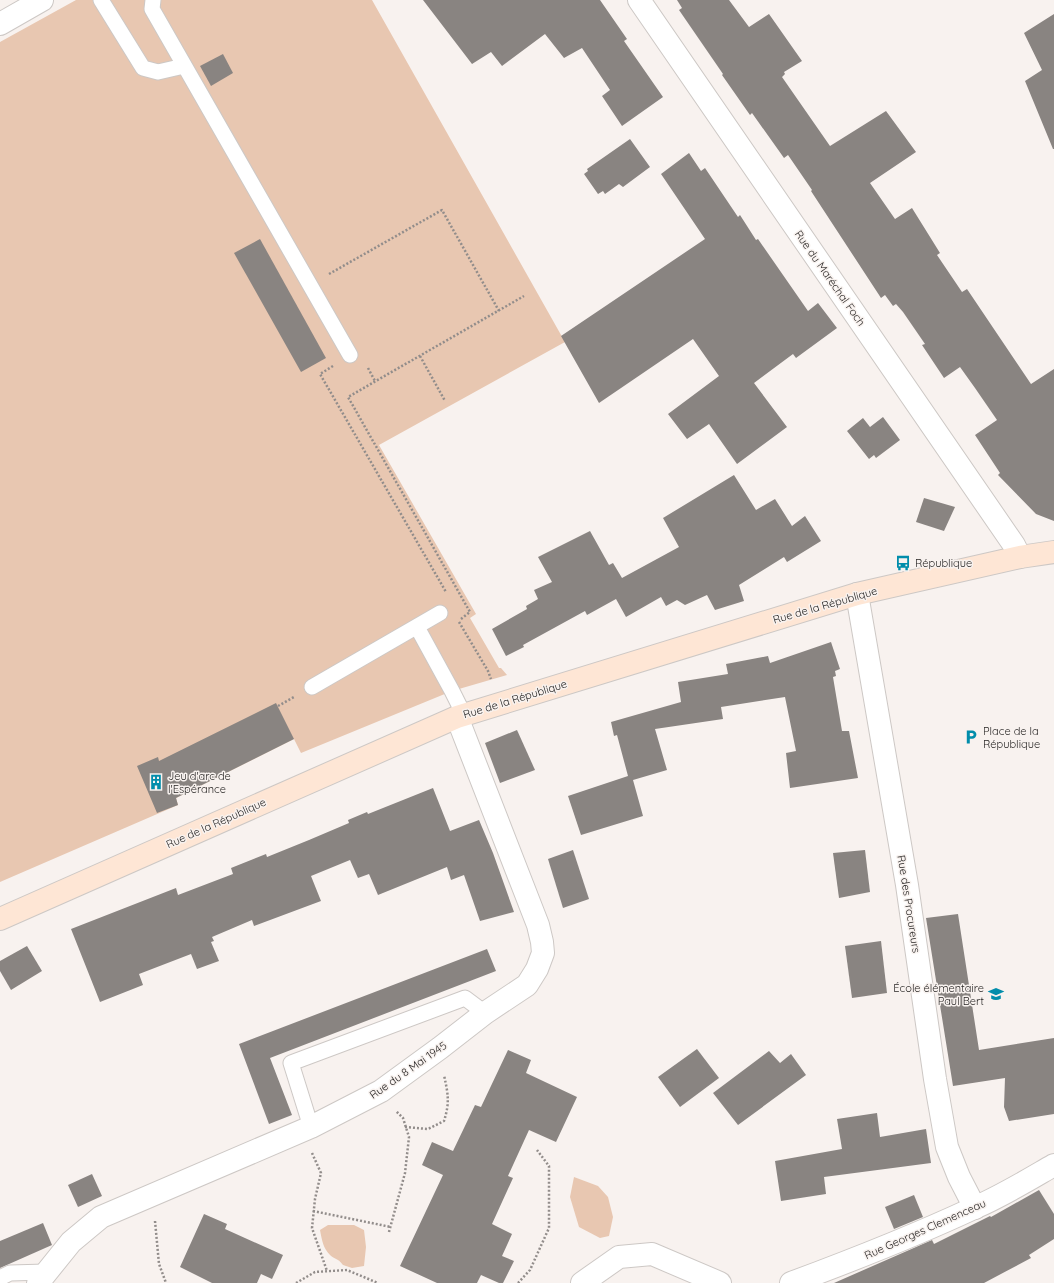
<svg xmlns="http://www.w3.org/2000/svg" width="1054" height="1283" font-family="Quicksand,sans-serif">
<rect width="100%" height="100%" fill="#f8f2ef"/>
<g fill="#e8c7b1">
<path d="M 76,0 L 372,0 L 565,342 L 379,445 L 476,614 L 470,618 L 499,668 L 501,668 L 507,675 L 452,691 L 301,753 L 294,739 L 176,798 L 178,805 L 0,882 L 0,42 Z"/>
<path d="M 574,1177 L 598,1186 L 608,1197 L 613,1217 L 609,1236 L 600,1238 L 579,1227 L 570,1197 Z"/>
<path d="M 328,1225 L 354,1225 L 364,1230 L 366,1247 L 364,1266 L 352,1268 L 343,1265 C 337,1257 335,1260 330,1255 C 323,1248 322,1240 320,1230 Z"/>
</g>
<g fill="#898481">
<path d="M 423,0 L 600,0 L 627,39 L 624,41 L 663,97 L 622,126 L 602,96 L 610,90 L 582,48 L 564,58 L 545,34 L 502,66 L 491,52 L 472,64 Z"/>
<path d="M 677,0 L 729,0 L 749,27 L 769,14 L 802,61 L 784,72 L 785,74 L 782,77 L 830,146 L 886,111 L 916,152 L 870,183 L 895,219 L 912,208 L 940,253 L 937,255 L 962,292 L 967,289 L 1031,384 L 1054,369 L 1054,521 L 1036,514 L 998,475 L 1000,473 L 975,435 L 997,420 L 975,388 L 960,367 L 944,378 L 922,345 L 925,344 L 903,312 L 896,304 L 893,306 L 885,295 L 881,298 L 811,191 L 812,190 L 788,155 L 784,158 L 752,113 L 750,115 L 722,75 L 723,74 L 679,10 L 682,8 Z"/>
<path d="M 1054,14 L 1054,149 L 1053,149 L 1025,81 L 1042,70 L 1024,33 Z"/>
<path d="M 223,54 L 233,73 L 211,86 L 200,66 Z"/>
<path d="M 630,139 L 650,167 L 623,187 L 619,184 L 605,194 L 603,191 L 598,194 L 584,174 L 588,171 L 587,169 Z"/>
<path d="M 689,153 L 701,171 L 705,168 L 738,217 L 740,215 L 756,240 L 758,239 L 808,311 L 818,303 L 837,328 L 796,358 L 793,354 L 754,383 L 787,427 L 737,464 L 709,424 L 687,439 L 668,414 L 719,376 L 693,339 L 599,403 L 561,336 L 705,239 L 661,174 Z"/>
<path d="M 260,239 L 326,358 L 301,372 L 234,253 Z"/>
<path d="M 883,417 L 900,440 L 876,458 L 874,455 L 869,459 L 847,431 L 863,418 L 870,427 Z"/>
<path d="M 734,475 L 756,510 L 775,499 L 792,526 L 805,516 L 821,541 L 787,562 L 784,557 L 739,585 L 744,601 L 715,610 L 707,595 L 685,605 L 677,600 L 666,606 L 661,597 L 626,617 L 616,599 L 587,615 L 585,611 L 523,645 L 524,647 L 506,656 L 492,629 L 527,609 L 526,606 L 538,599 L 534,590 L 552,582 L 538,557 L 590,531 L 609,565 L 613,563 L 622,578 L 679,547 L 663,518 Z"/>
<path d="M 924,498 L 955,507 L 944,531 L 916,522 Z"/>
<path d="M 831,642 L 840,669 L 835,671 L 836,676 L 833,677 L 842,731 L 849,731 L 858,778 L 790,788 L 786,753 L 796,751 L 785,697 L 721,707 L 723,719 L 655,729 L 667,770 L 633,780 L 643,816 L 581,835 L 568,796 L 628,776 L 617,735 L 614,736 L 611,722 L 681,702 L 678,682 L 728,674 L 726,664 L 768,656 L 770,663 Z"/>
<path d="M 276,703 L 294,739 L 176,798 L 178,805 L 157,813 L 137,766 L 158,757 L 159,761 Z"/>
<path d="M 517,730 L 535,770 L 500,783 L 485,743 Z"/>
<path d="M 433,788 L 450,831 L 479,820 L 493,853 L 514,912 L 480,921 L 464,875 L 451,880 L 447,867 L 378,895 L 369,874 L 358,878 L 350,860 L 311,876 L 321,901 L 254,926 L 252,920 L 212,937 L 214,941 L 211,942 L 219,961 L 197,969 L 191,954 L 139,974 L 143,985 L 100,1002 L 71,929 L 176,888 L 178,895 L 233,874 L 231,868 L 266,854 L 267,857 L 309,840 L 349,823 L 348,820 L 367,812 L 368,814 Z"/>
<path d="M 573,850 L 589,899 L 563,908 L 548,859 Z"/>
<path d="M 865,850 L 870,892 L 839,898 L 833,853 Z"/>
<path d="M 958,914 L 979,1050 L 1054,1038 L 1054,1114 L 1009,1121 L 1004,1107 L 1005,1078 L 953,1086 L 926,918 Z"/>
<path d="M 881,941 L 887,993 L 852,998 L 845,946 Z"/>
<path d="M 27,946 L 42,971 L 11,990 L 0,971 L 0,961 Z"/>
<path d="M 487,949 L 496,971 L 270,1058 L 292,1115 L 269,1124 L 239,1044 Z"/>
<path d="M 697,1049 L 719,1078 L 680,1107 L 658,1077 Z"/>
<path d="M 508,1050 L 531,1060 L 526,1073 L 577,1097 L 556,1142 L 529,1130 L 508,1176 L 513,1178 L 492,1224 L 512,1234 L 502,1256 L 514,1261 L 503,1283 L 499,1283 L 481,1275 L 477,1283 L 437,1283 L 400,1266 L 443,1175 L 422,1165 L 432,1142 L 453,1151 L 475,1105 L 481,1107 Z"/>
<path d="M 769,1051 L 780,1063 L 791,1054 L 806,1075 L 738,1125 L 713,1093 Z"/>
<path d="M 877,1113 L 880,1137 L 926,1129 L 931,1163 L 824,1177 L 826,1194 L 781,1201 L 775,1161 L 842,1149 L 837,1119 Z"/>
<path d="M 92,1174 L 102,1196 L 78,1207 L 68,1185 Z"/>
<path d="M 1039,1190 L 1054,1214 L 1054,1239 L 1029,1255 L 1031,1258 L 984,1283 L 834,1283 L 932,1240 L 934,1244 L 990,1216 L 991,1217 Z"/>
<path d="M 914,1195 L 923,1217 L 894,1229 L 885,1207 Z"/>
<path d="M 204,1214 L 227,1224 L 225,1229 L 283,1255 L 272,1279 L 261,1274 L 257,1283 L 212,1283 L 180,1267 Z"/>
<path d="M 43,1223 L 52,1245 L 0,1268 L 0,1241 Z"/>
</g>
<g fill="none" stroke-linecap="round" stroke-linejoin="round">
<g stroke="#cdc8c5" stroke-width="17">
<g id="lane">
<path d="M 101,0 L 143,68 L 158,72 L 184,66"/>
<path d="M 153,0 L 152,9 L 350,355"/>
<path d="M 417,627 L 452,691 L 464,715"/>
<path d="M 312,687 L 440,613"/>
<path d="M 311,1127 L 291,1063 L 465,998 L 485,1013"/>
<path d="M 0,1278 L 10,1273 L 46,1272"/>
</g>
</g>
<g stroke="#cdc8c5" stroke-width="24">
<g id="street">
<path d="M 639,0 L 1014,545 L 1020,557"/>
<path d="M 0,24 L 42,0"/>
<path d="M 857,594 L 907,885 L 935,1079 L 947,1147 L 959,1177 L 975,1208"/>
<path d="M 38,1283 L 71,1242 L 101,1217 L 311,1127 L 381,1091 L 440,1048 L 485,1013 L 527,985 L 537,969 L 543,953 L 542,942 L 538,925 L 457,717"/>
<path d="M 582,1283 L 619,1257 L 652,1254 L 720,1283"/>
<path d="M 791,1283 C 853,1260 914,1236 974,1208 C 1002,1196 1028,1180 1054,1165"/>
</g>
</g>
<g stroke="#cdc8c5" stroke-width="24">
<path id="secondary" d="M 0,919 L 457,717 L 857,594 L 1020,557 L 1054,552"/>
</g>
<g stroke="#928d8b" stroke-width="2.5" stroke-dasharray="2 2" stroke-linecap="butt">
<path d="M 329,274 L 442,210 L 499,311"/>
<path d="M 420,356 L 445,401"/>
<path d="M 333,366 L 320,374 L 446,592"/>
<path d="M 368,368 L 375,381"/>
<path d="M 461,619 L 470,612 L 348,397 L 524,296"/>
<path d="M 459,622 L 488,671 L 491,679"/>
<path d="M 278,706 L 294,697"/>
<path d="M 405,1127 L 428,1129 L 444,1121 C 450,1102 448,1094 444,1075"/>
<path d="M 312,1153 L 321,1173 L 315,1199 L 312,1228 L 327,1271"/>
<path d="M 313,1211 L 391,1227"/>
<path d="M 155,1221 L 159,1264 L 166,1283"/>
<path d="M 389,1232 L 405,1173 L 409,1137 L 403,1118 L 396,1111"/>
<path d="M 296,1283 L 315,1272 L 347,1270 L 378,1283"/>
<path d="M 518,1283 L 530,1270 L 549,1228 L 549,1166 L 537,1150"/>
</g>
<use href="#lane" stroke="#fff" stroke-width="15"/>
<use href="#street" stroke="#fff" stroke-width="22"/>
<use href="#secondary" stroke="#fee6d5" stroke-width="22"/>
</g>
<defs>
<g id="bus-bare" transform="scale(1.2)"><path d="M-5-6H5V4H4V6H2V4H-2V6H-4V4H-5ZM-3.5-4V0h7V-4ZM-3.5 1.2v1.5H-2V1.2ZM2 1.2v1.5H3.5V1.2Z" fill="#018dab" stroke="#f8f2ef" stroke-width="2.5" paint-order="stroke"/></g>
<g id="parking-bare" transform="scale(1.2)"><path d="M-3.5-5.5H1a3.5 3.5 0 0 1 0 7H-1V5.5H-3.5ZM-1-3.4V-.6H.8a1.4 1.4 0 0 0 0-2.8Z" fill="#018dab" stroke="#f8f2ef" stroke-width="2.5" paint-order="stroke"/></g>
<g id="building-bare" transform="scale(1.2)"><path d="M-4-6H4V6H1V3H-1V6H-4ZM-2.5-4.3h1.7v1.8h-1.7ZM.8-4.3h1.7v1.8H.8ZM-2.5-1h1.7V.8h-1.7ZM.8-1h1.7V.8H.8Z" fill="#018dab" stroke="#f8f2ef" stroke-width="2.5" paint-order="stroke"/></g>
<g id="school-bare" transform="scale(1.2)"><path d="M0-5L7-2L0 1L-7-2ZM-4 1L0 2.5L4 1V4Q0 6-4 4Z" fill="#018dab" stroke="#f8f2ef" stroke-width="2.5" paint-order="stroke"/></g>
</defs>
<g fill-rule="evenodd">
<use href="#bus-bare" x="903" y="563"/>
<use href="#parking-bare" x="971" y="737"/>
<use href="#building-bare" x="156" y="782"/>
<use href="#school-bare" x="996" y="994"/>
</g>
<g text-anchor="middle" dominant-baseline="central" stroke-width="3" stroke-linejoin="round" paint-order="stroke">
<g font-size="11" fill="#282625" stroke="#f8f2ef">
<text transform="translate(830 278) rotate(55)">Rue du Maréchal Foch</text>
<text transform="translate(825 605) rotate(-16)">Rue de la République</text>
<text transform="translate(515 699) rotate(-17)">Rue de la République</text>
<text transform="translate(216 823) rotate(-24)">Rue de la République</text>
<text transform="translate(909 904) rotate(81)">Rue des Procureurs</text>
<text transform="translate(408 1070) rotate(-35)">Rue du 8 Mai 1945</text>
<text transform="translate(925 1229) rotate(-24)">Rue Georges Clemenceau</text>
</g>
<g font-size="11" fill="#282625" stroke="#f8f2ef" text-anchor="start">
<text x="915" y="563">République</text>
<text x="983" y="731">Place de la<tspan x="983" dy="13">République</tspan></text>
<text x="168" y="776">Jeu d'arc de<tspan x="168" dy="13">l'Espérance</tspan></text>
<text x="984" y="988" text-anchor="end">École élémentaire<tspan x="984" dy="13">Paul Bert</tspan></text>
</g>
</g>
</svg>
